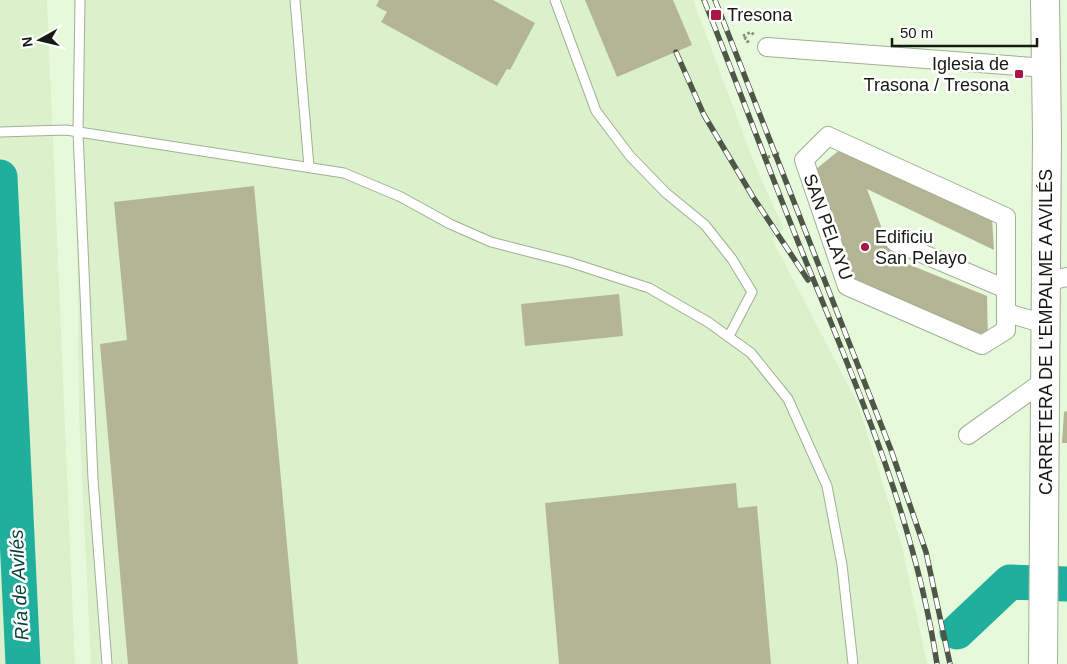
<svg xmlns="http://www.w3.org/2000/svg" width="1067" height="664" font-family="Arial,sans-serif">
<rect width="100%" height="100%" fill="#e7f9db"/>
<g fill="#dbf1cc">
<path d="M 0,0 L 47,0 L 75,664 L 0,664 Z"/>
<path d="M 75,0 L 693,0 L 755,165 L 784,229 L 772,239 L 858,404 L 902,546 L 927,664 L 91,664 L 79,416 Z"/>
</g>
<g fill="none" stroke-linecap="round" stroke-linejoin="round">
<g stroke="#1faf9c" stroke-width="35">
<path d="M 0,177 L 23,664"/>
<path d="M 957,632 L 1010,582 L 1067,584"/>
</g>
</g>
<g fill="#b4b594">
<path d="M 379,0 L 493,0 L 535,23 L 510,70 L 507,69 L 497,86 L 381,22 L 387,12 L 376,6 Z"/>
<path d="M 585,0 L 673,0 L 692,45 L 617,77 Z"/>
<path d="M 842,148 L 992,219 L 994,250 L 867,189 L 893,258 L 987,296 L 988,341 L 854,282 L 815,170 Z"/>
<path d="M 254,186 L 298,664 L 128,664 L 100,344 L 127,340 L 114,202 Z"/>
<path d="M 619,294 L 623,336 L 525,346 L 521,304 Z"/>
<path d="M 1067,411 L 1067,443 L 1062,443 L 1064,412 Z"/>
<path d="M 736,483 L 738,508 L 757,506 L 771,664 L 559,664 L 545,503 Z"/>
</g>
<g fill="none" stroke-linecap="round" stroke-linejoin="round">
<g stroke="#9fb093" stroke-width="11">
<g id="service">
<path d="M 80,0 L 78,132 L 93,479 L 107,664"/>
<path d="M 295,0 L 309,167"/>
<path d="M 555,0 L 596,111 L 630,156 L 666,193 L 705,225 L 732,259 L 752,292 L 729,336"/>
<path d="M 0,132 L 66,130 L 344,173 L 401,197 L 450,224 L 491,242 L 569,262 L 649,288 L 708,322 L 751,353 L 788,399 L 827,486 L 842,565 L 853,664"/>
</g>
</g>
<g stroke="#9fb093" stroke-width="20">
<g id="minor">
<path d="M 767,47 L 1046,68"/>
<path d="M 828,136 L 1006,217 L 1006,330 L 982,345 L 847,286 L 804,160 Z"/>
<path d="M 895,242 L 1006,289"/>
<path d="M 1045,282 L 1067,277"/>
<path d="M 1007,313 L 1045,324"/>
<path d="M 968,435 L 1044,381"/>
</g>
</g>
<g stroke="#9fb093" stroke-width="30">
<path id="primary" d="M 1043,664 L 1047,135 L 1045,0"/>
</g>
<g stroke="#838f7a" stroke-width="3" stroke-dasharray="2.5 2.5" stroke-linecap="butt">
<path d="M 743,36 L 751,32 L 755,36"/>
<path d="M 744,39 L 746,38 L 749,44"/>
<path d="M 763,159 L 779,153"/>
</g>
<use href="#service" stroke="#fff" stroke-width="9"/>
<use href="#minor" stroke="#fff" stroke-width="18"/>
<use href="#primary" stroke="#fff" stroke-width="28"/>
<g stroke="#4d5647" stroke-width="5.5">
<g id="rail">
<path d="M 704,0 C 739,88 771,176 807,264 C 860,393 916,525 937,664"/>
<path d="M 715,0 L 891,450 L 926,552 L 950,664"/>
<path d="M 676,52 L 704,115 L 753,197 L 808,280"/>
</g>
</g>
<use href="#rail" stroke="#fff" stroke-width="4" stroke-dasharray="11" stroke-linecap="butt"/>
</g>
<g fill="#ab1745" stroke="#fff" stroke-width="2">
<rect x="710" y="9" width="12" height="12" rx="2.5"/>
<rect x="1014" y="69" width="10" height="10" rx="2.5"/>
<circle cx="865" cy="247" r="5"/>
</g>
<g text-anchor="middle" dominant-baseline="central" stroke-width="5" stroke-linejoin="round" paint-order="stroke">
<g font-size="18" fill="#151b11" stroke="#fff" text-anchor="start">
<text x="727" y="15">Tresona</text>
<text x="1009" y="64" text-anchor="end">Iglesia de<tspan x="1009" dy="21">Trasona / Tresona</tspan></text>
<text x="875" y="237">Edificiu<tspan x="875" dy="21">San Pelayo</tspan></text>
</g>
<g font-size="18" fill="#151b11" stroke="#fff">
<text transform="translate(828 227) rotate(70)">SAN PELAYU</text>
<text transform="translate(1046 332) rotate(-90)">CARRETERA DE L'EMPALME A AVILÉS</text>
</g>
<g font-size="19" font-style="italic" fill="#013f37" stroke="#fff">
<text transform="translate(19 585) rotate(-93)">Ría de Avilés</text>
</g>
</g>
<g transform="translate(40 40) rotate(262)" stroke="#ffffff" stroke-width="4" paint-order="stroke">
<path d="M0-4L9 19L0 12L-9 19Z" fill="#151b11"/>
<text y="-8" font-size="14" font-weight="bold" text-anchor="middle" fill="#151b11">N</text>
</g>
<path d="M892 38v8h145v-8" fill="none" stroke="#151b11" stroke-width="2.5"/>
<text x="900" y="38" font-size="15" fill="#151b11" stroke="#ffffff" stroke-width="4" paint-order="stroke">50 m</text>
</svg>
